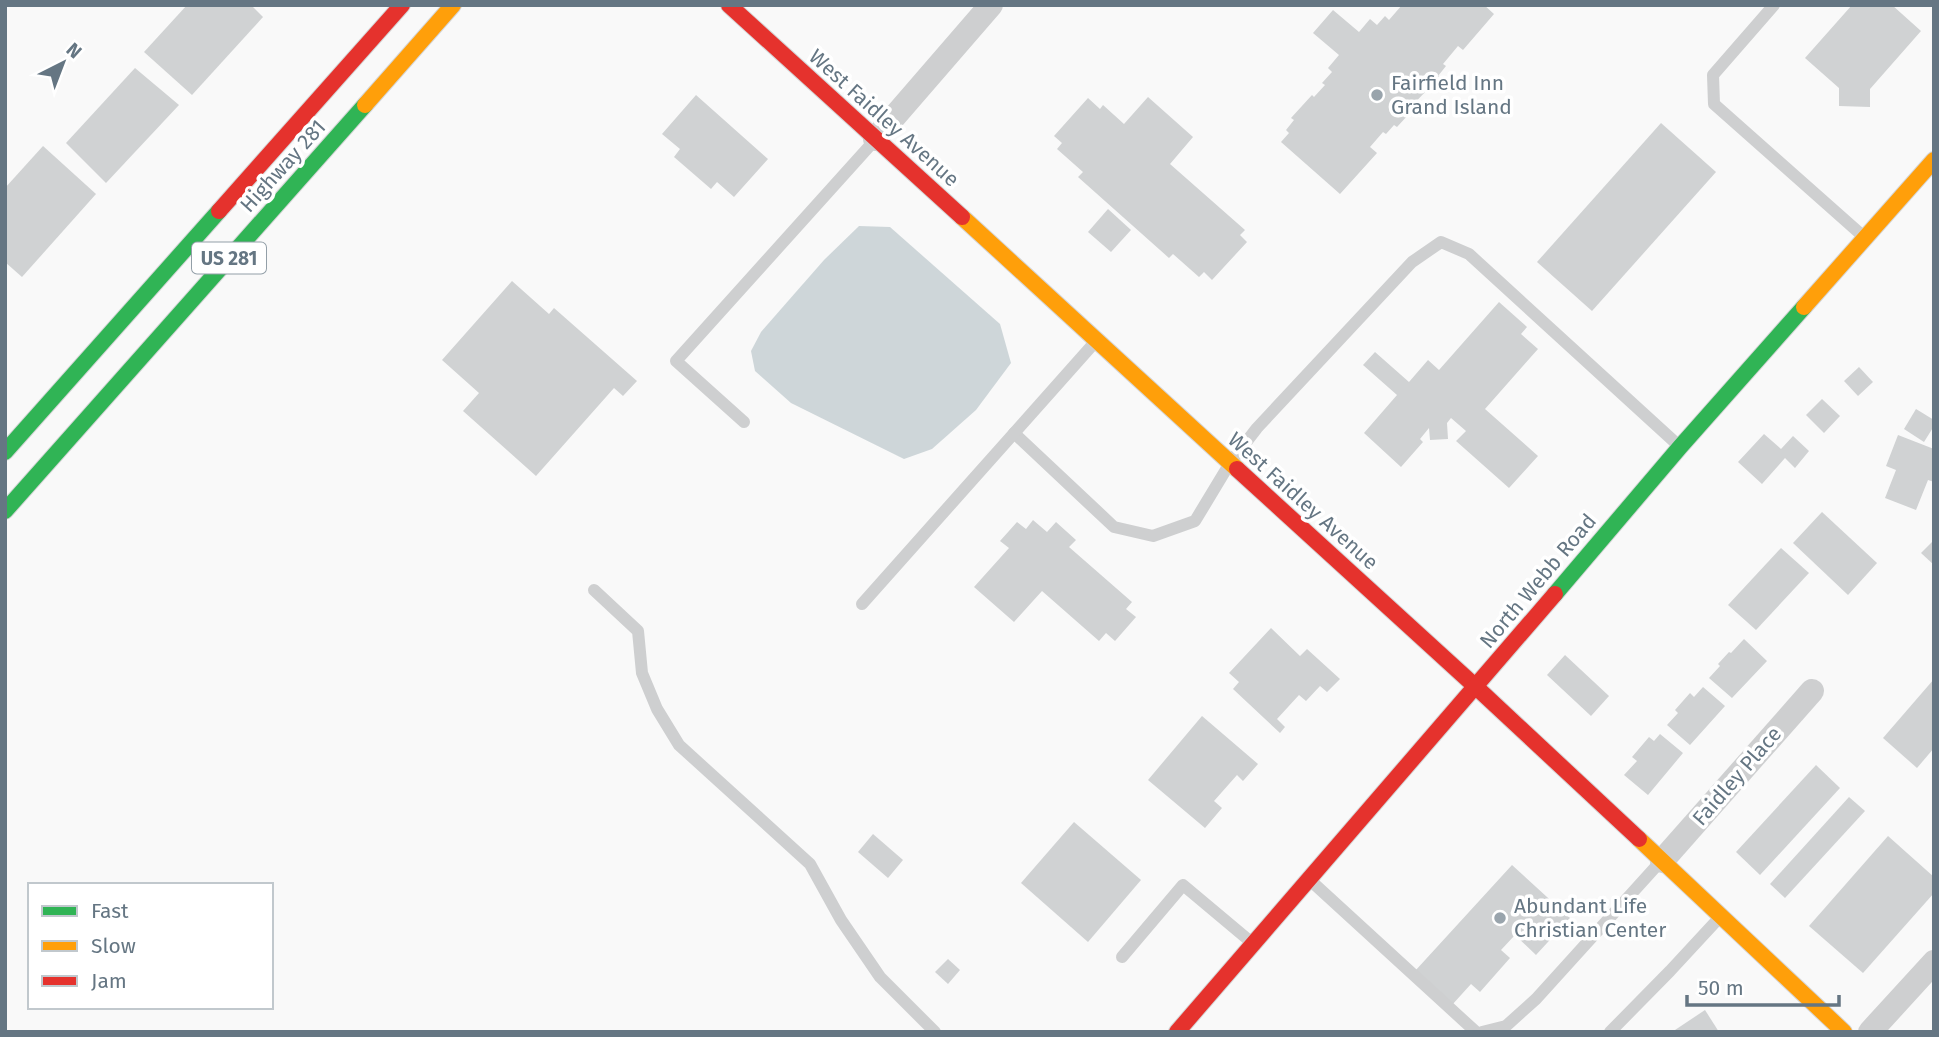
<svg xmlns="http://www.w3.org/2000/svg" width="1939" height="1037" font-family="'Fira Sans',sans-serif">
<rect width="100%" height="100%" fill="#f9f9f9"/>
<path fill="#ced6d9" d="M 859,226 L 890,227 L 1000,324 L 1011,363 L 976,410 L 932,449 L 904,459 L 791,403 L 755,371 L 751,351 L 761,332 L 824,260 Z"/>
<g fill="#d0d2d3">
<path d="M 187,5 L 251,5 L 263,17 L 192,95 L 144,52 Z"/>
<path d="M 1402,5 L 1484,5 L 1494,14 L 1463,50 L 1458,46 L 1443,64 L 1446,66 L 1438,76 L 1441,78 L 1429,91 L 1427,90 L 1406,112 L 1408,115 L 1397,127 L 1394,125 L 1386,134 L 1383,132 L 1370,147 L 1377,153 L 1340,194 L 1281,142 L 1289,133 L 1286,130 L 1294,120 L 1291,118 L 1312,95 L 1314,97 L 1325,85 L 1322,83 L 1332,72 L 1328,68 L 1339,55 L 1313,33 L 1333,10 L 1359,32 L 1370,19 L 1377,25 L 1385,16 L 1389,20 Z"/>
<path d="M 1852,5 L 1892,5 L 1921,31 L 1870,89 L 1870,107 L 1839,106 L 1839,88 L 1805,58 Z"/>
<path d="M 135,68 L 179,105 L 106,183 L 66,143 Z"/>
<path d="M 696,95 L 768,159 L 734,197 L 717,182 L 711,189 L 674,157 L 680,149 L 662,134 Z"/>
<path d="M 1148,97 L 1193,137 L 1170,164 L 1245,230 L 1240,235 L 1247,242 L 1212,280 L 1204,272 L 1199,277 L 1173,254 L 1169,258 L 1078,177 L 1083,172 L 1057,149 L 1062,143 L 1054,136 L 1088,98 L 1100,109 L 1103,105 L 1124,124 Z"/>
<path d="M 1661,123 L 1716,172 L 1592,311 L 1537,262 Z"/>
<path d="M 43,146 L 96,194 L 22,277 L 5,262 L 5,188 Z"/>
<path d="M 1108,209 L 1131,230 L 1111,252 L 1088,232 Z"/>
<path d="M 512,281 L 549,314 L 554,308 L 637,381 L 623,396 L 614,388 L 536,476 L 463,411 L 479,393 L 442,360 Z"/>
<path d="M 1499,302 L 1527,327 L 1521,334 L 1538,349 L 1485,409 L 1538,456 L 1509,488 L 1456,441 L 1466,431 L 1451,418 L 1447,423 L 1448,439 L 1430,440 L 1429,428 L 1420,439 L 1423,442 L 1401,467 L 1364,433 L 1397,395 L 1363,365 L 1375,352 L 1409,382 L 1428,360 L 1439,370 Z"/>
<path d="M 1859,367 L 1873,382 L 1858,396 L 1844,381 Z"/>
<path d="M 1822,399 L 1840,416 L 1824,433 L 1806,415 Z"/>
<path d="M 1916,409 L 1934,420 L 1934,426 L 1924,442 L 1904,429 Z"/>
<path d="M 1764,434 L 1781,449 L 1793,436 L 1809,451 L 1795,468 L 1785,458 L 1762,484 L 1738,462 Z"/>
<path d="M 1898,435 L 1934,449 L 1934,482 L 1928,480 L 1916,510 L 1885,498 L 1896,470 L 1886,466 Z"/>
<path d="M 1822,512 L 1877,563 L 1848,595 L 1793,543 Z"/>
<path d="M 1033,520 L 1047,532 L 1056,522 L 1076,540 L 1069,547 L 1132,602 L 1126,609 L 1136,617 L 1115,641 L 1106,633 L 1099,641 L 1042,591 L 1014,622 L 974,587 L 1009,548 L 1000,541 L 1017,522 L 1026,529 Z"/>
<path d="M 1934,540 L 1934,565 L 1921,553 Z"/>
<path d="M 1781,548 L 1809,573 L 1756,630 L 1728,605 Z"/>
<path d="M 1271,628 L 1300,656 L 1307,649 L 1340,679 L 1327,692 L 1320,686 L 1306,701 L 1299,695 L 1277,719 L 1285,727 L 1280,733 L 1233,689 L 1239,682 L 1229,673 Z"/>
<path d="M 1744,639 L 1767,661 L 1732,698 L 1709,678 L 1720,666 L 1718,664 L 1729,652 L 1731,653 Z"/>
<path d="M 1565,655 L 1609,696 L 1591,716 L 1547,675 Z"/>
<path d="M 1934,679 L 1934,748 L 1917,768 L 1883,738 Z"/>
<path d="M 1703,687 L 1725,706 L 1690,745 L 1667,725 L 1678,713 L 1675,710 L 1690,693 L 1694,697 Z"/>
<path d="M 1202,716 L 1258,764 L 1243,781 L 1237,775 L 1214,801 L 1222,808 L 1205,828 L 1148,780 Z"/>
<path d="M 1660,734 L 1683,753 L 1648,795 L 1624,775 L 1637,761 L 1632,757 L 1649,737 L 1654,741 Z"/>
<path d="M 1816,765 L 1840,788 L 1760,875 L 1736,852 Z"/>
<path d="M 1849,797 L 1865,811 L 1785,898 L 1770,884 Z"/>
<path d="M 1074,822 L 1141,880 L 1088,942 L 1021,883 Z"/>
<path d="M 873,834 L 903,860 L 888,878 L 858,852 Z"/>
<path d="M 1888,836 L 1934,877 L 1934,893 L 1863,973 L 1809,926 Z"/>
<path d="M 1512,865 L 1570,918 L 1536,955 L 1515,935 L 1501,950 L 1510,958 L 1480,992 L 1471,984 L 1452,1005 L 1415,971 Z"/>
<path d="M 948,959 L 960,970 L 948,984 L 935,972 Z"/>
<path d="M 1705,1010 L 1719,1032 L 1672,1032 Z"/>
</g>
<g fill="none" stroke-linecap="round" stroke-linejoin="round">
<g stroke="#d5d6d7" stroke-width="18">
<g id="fast">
<path d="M 5,452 L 219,211"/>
<path d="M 5,511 L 365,105"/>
<path d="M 1555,594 L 1680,447 L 1804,307"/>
</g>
</g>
<g stroke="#d5d6d7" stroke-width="18">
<g id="slow">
<path d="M 365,105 L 453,5"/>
<path d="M 962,217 L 1237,469"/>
<path d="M 1804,307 L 1934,160"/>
<path d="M 1639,839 L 1844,1032"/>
</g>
</g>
<g stroke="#d5d6d7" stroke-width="18">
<g id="jam">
<path d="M 729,5 L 962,217"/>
<path d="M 219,211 L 402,5"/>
<path d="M 1237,469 L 1476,687 L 1639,839"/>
<path d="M 1177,1032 L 1555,594"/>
</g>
</g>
<g stroke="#cecfd0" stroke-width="12">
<path d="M 1774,5 L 1713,75 L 1714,104 L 1864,237"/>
<path d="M 744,422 L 676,361 L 875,140"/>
<path d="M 1014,433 L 1114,527 L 1153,536 L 1195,521 L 1230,463 L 1257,428 L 1412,262 L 1441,242 L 1469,254 L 1678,445"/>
<path d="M 594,590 L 638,631 L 642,673 L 657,709 L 679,745 L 810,864 L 841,920 L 880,977 L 935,1032"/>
<path d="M 862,604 L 1096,341"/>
<path d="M 1311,881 L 1476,1032"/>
<path d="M 1122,957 L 1183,885 L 1251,942"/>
<path d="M 1482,1032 L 1506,1026 L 1536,999 L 1661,861"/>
<path d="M 1610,1032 L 1670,971 L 1720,917"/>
</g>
<g stroke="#cecfd0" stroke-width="24">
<path d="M 875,139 L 991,5"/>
<path d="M 1662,861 L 1812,691"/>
<path d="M 1870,1032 L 1934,962"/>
</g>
<use href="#fast" stroke="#30b455" stroke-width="16"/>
<use href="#slow" stroke="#ff9f0a" stroke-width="16"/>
<use href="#jam" stroke="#e5322d" stroke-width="16"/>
</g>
<g fill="#99a4ac" stroke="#fff" stroke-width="2.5">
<circle cx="1377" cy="95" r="7"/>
<circle cx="1500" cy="918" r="7"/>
</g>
<g text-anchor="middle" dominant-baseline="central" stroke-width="7" stroke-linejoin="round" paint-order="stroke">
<rect fill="#fff" stroke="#939fa8" stroke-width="2" x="192" y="242.5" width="74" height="31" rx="5"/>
<g font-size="19" font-weight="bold" fill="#657683">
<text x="229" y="258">US 281</text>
</g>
<g font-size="21" fill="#657683" stroke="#fff" text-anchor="start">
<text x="1391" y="83">Fairfield Inn<tspan x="1391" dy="24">Grand Island</tspan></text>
<text x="1514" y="906">Abundant Life<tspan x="1514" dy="24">Christian Center</tspan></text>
</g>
<g font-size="21" fill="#657683" stroke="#fff">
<text transform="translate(884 118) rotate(42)">West Faidley Avenue</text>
<text transform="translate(283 166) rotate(-48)">Highway 281</text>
<text transform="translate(1303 501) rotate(42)">West Faidley Avenue</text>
<text transform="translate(1538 581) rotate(-50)">North Webb Road</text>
<text transform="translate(1737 776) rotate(-49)">Faidley Place</text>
</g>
</g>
<rect width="1939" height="1037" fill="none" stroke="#657683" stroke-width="14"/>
<rect x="28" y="883" width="245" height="126" fill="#ffffff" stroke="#c1c8cd" stroke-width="2"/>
<rect x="42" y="906" width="35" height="10" fill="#30b455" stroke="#c1c8cd" stroke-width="2"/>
<text x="91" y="918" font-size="21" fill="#657683">Fast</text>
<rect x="42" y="941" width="35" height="10" fill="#ff9f0a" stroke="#c1c8cd" stroke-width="2"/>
<text x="91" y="953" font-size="21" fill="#657683">Slow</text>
<rect x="42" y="976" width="35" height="10" fill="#e5322d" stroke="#c1c8cd" stroke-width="2"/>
<text x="91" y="988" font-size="21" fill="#657683">Jam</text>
<g transform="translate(63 63) rotate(42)" stroke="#ffffff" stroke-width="5" paint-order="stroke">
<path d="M0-5L12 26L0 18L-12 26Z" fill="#657683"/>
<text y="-10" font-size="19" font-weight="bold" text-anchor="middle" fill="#657683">N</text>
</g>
<path d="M1687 995v10h152v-10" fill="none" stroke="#657683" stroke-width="3.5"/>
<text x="1698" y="995" font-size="21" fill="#657683" stroke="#ffffff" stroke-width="5" paint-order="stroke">50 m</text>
</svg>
